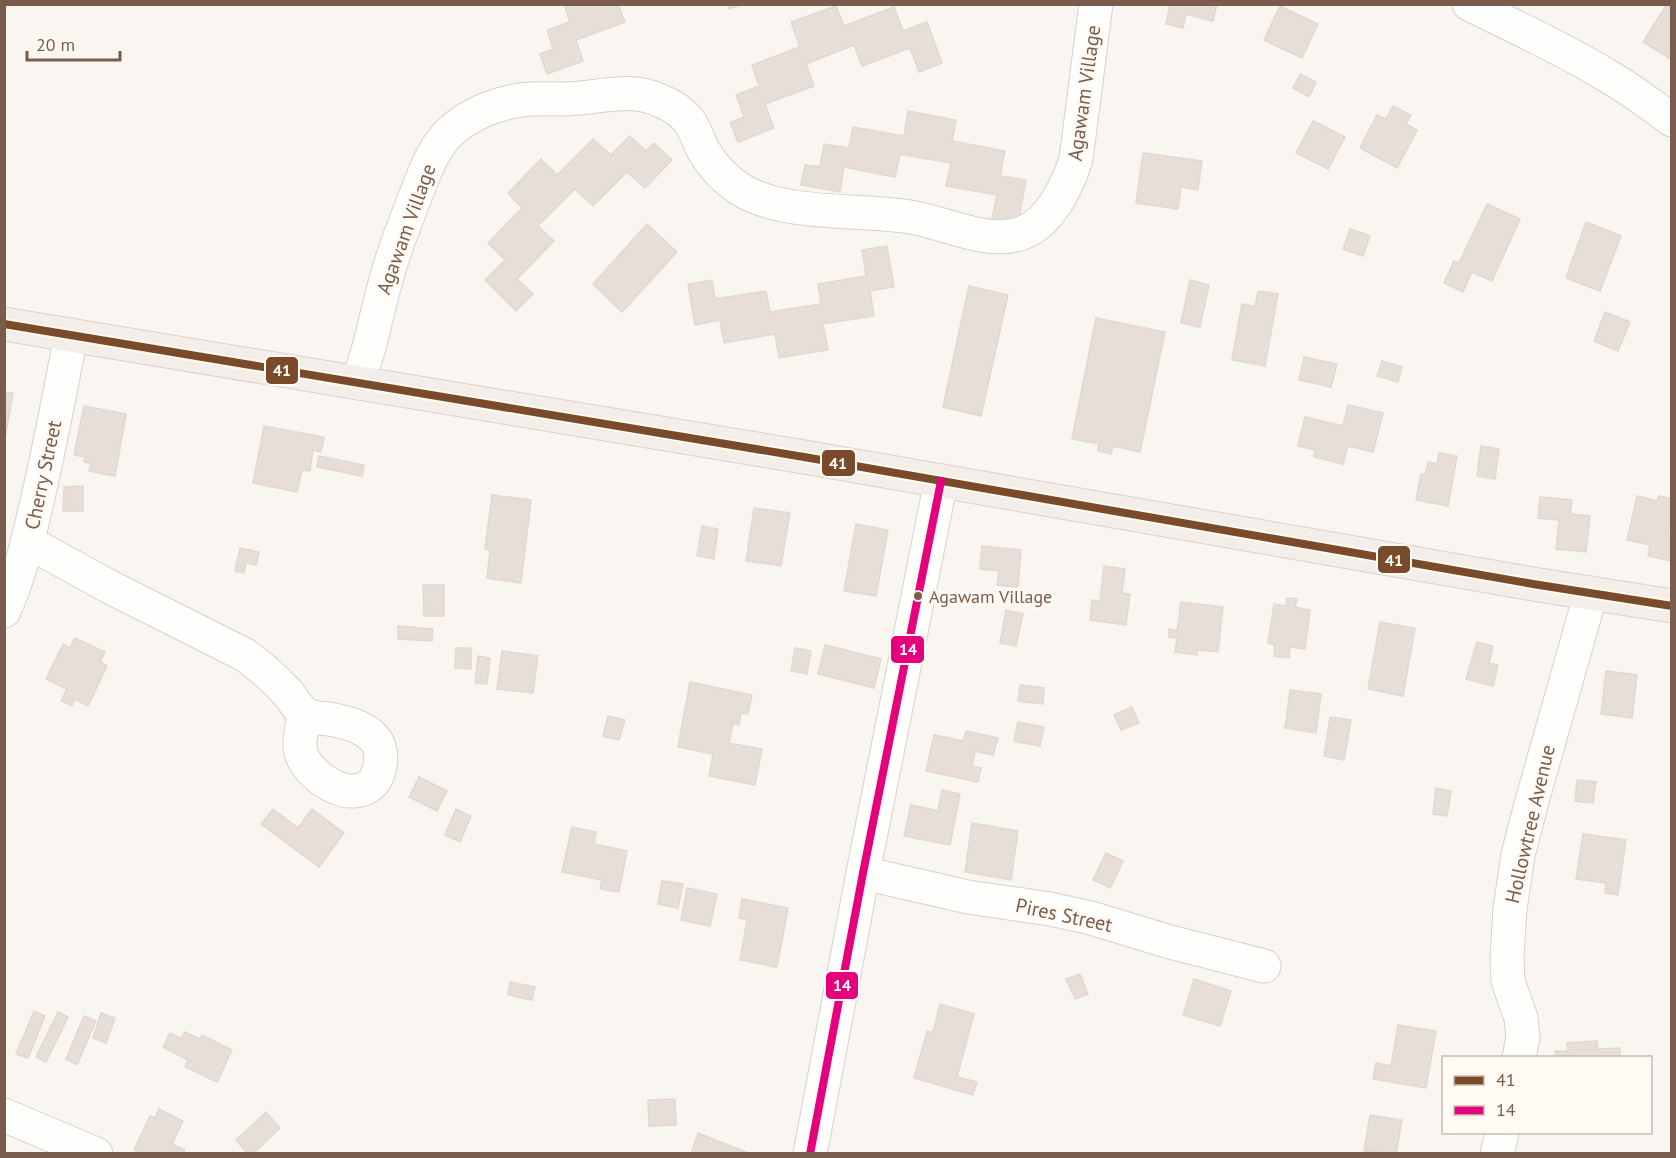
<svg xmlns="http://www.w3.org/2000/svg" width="1676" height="1158" font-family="'PT Sans',sans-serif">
<rect width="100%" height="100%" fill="#f9f5f0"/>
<g fill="#e6ded7" stroke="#e2d8d2" stroke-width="1.5">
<path d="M 564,4 L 618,4 L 625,22 L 576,40 L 583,61 L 547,74 L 540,54 L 553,49 L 547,30 L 570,22 Z"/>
<path d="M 728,4 L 743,4 L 729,9 Z"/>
<path d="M 1170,4 L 1217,4 L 1213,21 L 1186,14 L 1183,28 L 1166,24 Z"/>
<path d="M 1667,4 L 1672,4 L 1672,60 L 1643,42 Z"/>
<path d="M 836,6 L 844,26 L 894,7 L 903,31 L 927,22 L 942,63 L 919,72 L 910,48 L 862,66 L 854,45 L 806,64 L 814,86 L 765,104 L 774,128 L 738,142 L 730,123 L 744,117 L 736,95 L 759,86 L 752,65 L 800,47 L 791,22 Z"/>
<path d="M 1280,6 L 1318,24 L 1302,58 L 1264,40 Z"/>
<path d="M 1300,74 L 1316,82 L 1309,97 L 1293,88 Z"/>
<path d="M 1393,106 L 1411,115 L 1406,124 L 1417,130 L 1397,168 L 1360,148 L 1377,115 L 1386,119 Z"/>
<path d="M 908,111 L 956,120 L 952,141 L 1005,151 L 1000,176 L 1026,180 L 1018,224 L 992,219 L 997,195 L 946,186 L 951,163 L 900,154 L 895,177 L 844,167 L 840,192 L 801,185 L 805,165 L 820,167 L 824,144 L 849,148 L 853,127 L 904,136 Z"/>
<path d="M 1313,121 L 1345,137 L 1328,169 L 1296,153 Z"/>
<path d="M 630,136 L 646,151 L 654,143 L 672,160 L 645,188 L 627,172 L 593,206 L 575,189 L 538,226 L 554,241 L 517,279 L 533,294 L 516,311 L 485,280 L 505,260 L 488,243 L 522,208 L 508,193 L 541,159 L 557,175 L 593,139 L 611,155 Z"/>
<path d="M 1143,153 L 1202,161 L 1198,190 L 1181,187 L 1178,209 L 1136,203 Z"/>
<path d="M 1487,204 L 1520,219 L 1492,281 L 1472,272 L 1463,292 L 1444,283 L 1454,261 L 1459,263 Z"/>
<path d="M 1586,222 L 1621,236 L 1600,291 L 1566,278 Z"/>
<path d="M 647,224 L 677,252 L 622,312 L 593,284 Z"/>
<path d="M 1350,229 L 1370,236 L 1363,256 L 1343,249 Z"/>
<path d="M 887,246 L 894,287 L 870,291 L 874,316 L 823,324 L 828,350 L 779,358 L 775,334 L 724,343 L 720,320 L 695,325 L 688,284 L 712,280 L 715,299 L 766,291 L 770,312 L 821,304 L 818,284 L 866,276 L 862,250 Z"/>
<path d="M 1190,280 L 1209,285 L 1200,327 L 1181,323 Z"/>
<path d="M 969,286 L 1008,295 L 981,416 L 943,407 Z"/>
<path d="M 1258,291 L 1278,294 L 1265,366 L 1232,360 L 1242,304 L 1255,307 Z"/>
<path d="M 1605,312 L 1630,322 L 1618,351 L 1594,341 Z"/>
<path d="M 1096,318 L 1165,332 L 1140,452 L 1113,446 L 1111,454 L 1098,451 L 1099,444 L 1072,439 Z"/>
<path d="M 1304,357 L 1337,364 L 1331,387 L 1299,380 Z"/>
<path d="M 1382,361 L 1402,367 L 1398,382 L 1377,376 Z"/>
<path d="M 4,392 L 13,393 L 4,444 Z"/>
<path d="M 1348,405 L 1383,413 L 1373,452 L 1348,446 L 1343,464 L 1314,457 L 1315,450 L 1298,446 L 1305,417 L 1343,426 Z"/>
<path d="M 84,406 L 126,414 L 115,476 L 89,471 L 91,464 L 84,462 L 85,457 L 74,455 Z"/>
<path d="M 264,426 L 324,437 L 321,452 L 313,450 L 310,471 L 302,470 L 297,492 L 253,483 Z"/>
<path d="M 1481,446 L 1499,449 L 1495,479 L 1477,476 Z"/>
<path d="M 1439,453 L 1457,456 L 1448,506 L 1416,500 L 1421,474 L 1425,475 L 1428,462 L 1437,464 Z"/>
<path d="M 319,456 L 364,465 L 362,476 L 317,467 Z"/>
<path d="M 83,486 L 83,511 L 63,511 L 64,487 Z"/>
<path d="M 492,495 L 531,500 L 521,583 L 487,578 L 490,550 L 485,549 Z"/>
<path d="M 1637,496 L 1657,501 L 1659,496 L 1672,499 L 1672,515 L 1668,533 L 1672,534 L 1672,561 L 1648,556 L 1650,545 L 1627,540 Z"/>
<path d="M 1540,497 L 1572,500 L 1570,514 L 1590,516 L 1586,552 L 1556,549 L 1559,520 L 1538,518 Z"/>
<path d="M 754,508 L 790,513 L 781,566 L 746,561 Z"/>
<path d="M 856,524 L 888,530 L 876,596 L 844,591 Z"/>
<path d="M 702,526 L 718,529 L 714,559 L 697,556 Z"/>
<path d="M 982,546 L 1021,550 L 1018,587 L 997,585 L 999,571 L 980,569 Z"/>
<path d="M 240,548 L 259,552 L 256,565 L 246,563 L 244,573 L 235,571 Z"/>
<path d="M 1104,566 L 1125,569 L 1122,593 L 1130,594 L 1126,625 L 1090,620 L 1092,600 L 1100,601 Z"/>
<path d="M 423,585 L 444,585 L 444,616 L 424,616 Z"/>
<path d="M 1287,598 L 1297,599 L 1295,607 L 1310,610 L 1305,649 L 1290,647 L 1289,658 L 1274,656 L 1275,645 L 1268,643 L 1274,604 L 1286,606 Z"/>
<path d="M 1181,602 L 1223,607 L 1218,652 L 1198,650 L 1197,655 L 1175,652 L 1177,638 L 1169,637 L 1169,629 L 1177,631 Z"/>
<path d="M 1006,610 L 1023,614 L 1016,646 L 1000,643 Z"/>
<path d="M 1380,622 L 1415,628 L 1403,696 L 1368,689 Z"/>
<path d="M 398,626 L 433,629 L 432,641 L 398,639 Z"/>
<path d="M 75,638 L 105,652 L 100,662 L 107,666 L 88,706 L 75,699 L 72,706 L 61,701 L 67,689 L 46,679 L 63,644 L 70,648 Z"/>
<path d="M 1477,642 L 1493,646 L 1489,663 L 1498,665 L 1493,686 L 1466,679 Z"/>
<path d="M 825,645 L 881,659 L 874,688 L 818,674 Z"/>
<path d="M 456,648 L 471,648 L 471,669 L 455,668 Z"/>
<path d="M 795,648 L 811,651 L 807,674 L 791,671 Z"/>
<path d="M 502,651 L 538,656 L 533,693 L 497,689 Z"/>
<path d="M 478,656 L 490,658 L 487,684 L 475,683 Z"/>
<path d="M 1606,671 L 1637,675 L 1632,718 L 1601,714 Z"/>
<path d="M 690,682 L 752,695 L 748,714 L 741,713 L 739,725 L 733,723 L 729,743 L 762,749 L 755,785 L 709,776 L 713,754 L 678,747 Z"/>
<path d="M 1020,685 L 1044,688 L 1043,704 L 1018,701 Z"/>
<path d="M 1290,690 L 1321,694 L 1316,733 L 1285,728 Z"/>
<path d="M 1132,707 L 1139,723 L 1121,730 L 1114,715 Z"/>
<path d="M 608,716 L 625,720 L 619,740 L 603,736 Z"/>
<path d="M 1330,717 L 1351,720 L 1344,760 L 1324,756 Z"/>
<path d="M 1018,722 L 1044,727 L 1040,746 L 1014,741 Z"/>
<path d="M 966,731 L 998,738 L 993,755 L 975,751 L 972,766 L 981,768 L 978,782 L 926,771 L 934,735 L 963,741 Z"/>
<path d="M 419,777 L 447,791 L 437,811 L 409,797 Z"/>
<path d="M 1577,780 L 1596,782 L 1593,803 L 1575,801 Z"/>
<path d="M 1436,788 L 1451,791 L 1447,816 L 1433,814 Z"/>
<path d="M 942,790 L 960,794 L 950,845 L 904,836 L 911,805 L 938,811 Z"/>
<path d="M 273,809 L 298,828 L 312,809 L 344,833 L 319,867 L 261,824 Z"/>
<path d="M 456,809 L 471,816 L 460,842 L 445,835 Z"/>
<path d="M 972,823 L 1018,831 L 1011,880 L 965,872 Z"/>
<path d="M 572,827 L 596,832 L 594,844 L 627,851 L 619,892 L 600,889 L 602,880 L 562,872 Z"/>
<path d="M 1583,834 L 1626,840 L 1618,895 L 1605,893 L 1606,883 L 1576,879 Z"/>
<path d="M 1106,853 L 1123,861 L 1110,888 L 1093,880 Z"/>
<path d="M 662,881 L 683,884 L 678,908 L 658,904 Z"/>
<path d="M 687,888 L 717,894 L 710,926 L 681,920 Z"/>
<path d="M 742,899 L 788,908 L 777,967 L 740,960 L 747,920 L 739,918 Z"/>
<path d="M 1080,974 L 1088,994 L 1075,999 L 1066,979 Z"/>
<path d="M 1194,979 L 1231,991 L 1220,1026 L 1183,1015 Z"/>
<path d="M 510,982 L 535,987 L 532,1000 L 508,995 Z"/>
<path d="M 940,1004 L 974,1014 L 957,1077 L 977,1082 L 973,1095 L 914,1078 L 927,1031 L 933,1032 Z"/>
<path d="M 34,1011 L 45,1016 L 28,1058 L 16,1054 Z"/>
<path d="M 58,1012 L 68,1017 L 46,1062 L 36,1057 Z"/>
<path d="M 101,1013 L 115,1018 L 106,1043 L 93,1038 Z"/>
<path d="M 84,1016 L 96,1021 L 77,1065 L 66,1059 Z"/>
<path d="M 1398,1025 L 1436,1031 L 1426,1088 L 1373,1079 L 1376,1063 L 1391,1066 Z"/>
<path d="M 185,1032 L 200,1039 L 202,1035 L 232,1050 L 217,1082 L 185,1067 L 188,1060 L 163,1047 L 170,1033 L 181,1039 Z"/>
<path d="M 1597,1041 L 1598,1049 L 1620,1048 L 1620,1058 L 1556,1058 L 1555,1051 L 1568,1051 L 1567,1043 Z"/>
<path d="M 675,1099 L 676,1125 L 649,1126 L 648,1100 Z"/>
<path d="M 159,1109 L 183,1121 L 172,1144 L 185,1150 L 183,1154 L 142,1154 L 134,1150 L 150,1116 L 155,1118 Z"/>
<path d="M 266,1112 L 280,1128 L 253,1154 L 248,1154 L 236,1140 Z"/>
<path d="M 1370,1115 L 1402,1120 L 1396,1154 L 1364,1151 Z"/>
<path d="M 698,1133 L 751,1154 L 691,1154 Z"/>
</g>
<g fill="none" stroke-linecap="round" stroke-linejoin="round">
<g stroke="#d7d1cb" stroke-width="35">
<g id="minor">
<path d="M 358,383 C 362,369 367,355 371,340 C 377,315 383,288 391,263 C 397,242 406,222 413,202 C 423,178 431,150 450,132 C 469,114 497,103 522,100 C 537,98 552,99 567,99 C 599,98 630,86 661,101 C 671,105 682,112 689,121 C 695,129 698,139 702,148 C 712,166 725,180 743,191 C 787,216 859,209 910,217 C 944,222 988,246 1022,233 C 1050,223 1068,185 1076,159 L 1096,4"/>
<path d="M 28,542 L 110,587 L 245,655 C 260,666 273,677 286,691 C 292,698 297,707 303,712 C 311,719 320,718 329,719 C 348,722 377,730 380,751 C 382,760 380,769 376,778 C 371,787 364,790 354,791 C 334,793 302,769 300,748 C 299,736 304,724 303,712"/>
<path d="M 4,611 C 21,573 30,533 39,493 C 51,440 61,388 71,335"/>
<path d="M 863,873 L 968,897 L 1050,909 L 1091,918 L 1170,942 L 1264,966"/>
<path d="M 1519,1058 L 1523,1037 L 1521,1018 L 1508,981 L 1507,958 L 1510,909 L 1518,855 L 1532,801 L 1591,593"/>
<path d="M 4,1115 L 96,1154"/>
<path d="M 810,1154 L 863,873 L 941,481"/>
<path d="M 1497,1154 L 1502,1132"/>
</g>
</g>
<g stroke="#d7d1cb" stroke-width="35">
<path id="tertiary" d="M 1469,4 C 1515,27 1562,48 1606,75 C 1629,88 1650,104 1672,120"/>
</g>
<g stroke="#dad1cc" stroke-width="35">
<path id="primary" d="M 4,324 L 804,457 L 1533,584 L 1672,606"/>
</g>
<use href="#minor" stroke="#fefefd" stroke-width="33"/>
<use href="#tertiary" stroke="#fefefd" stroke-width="33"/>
<use href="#primary" stroke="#f3eee8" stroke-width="33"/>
<g stroke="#fffaf3" stroke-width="12">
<path id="bus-1" d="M 4,324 L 804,457 L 1533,584 L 1672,606"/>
</g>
<g stroke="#fffaf3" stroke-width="12">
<path id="bus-2" d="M 810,1154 L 863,873 L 941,481"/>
</g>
<use href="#bus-1" stroke="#7a4b2a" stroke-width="8"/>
<use href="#bus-2" stroke="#e5007d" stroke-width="8"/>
</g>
<circle fill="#7a5c4d" stroke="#fffaf3" stroke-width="2" cx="918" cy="596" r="5"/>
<g text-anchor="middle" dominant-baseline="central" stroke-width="6" stroke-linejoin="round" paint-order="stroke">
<g font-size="18" fill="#7a5c4d" stroke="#fffaf3" text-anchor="start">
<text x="929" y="596">Agawam Village</text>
</g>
<g font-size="20" fill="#7a5c4d" stroke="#fffaf3">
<text transform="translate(1084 93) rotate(-82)">Agawam Village</text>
<text transform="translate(406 229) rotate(-70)">Agawam Village</text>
<text transform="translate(43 475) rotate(-78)">Cherry Street</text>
<text transform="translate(1530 824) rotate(-77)">Hollowtree Avenue</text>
<text transform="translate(1064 915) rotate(12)">Pires Street</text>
</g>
</g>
<g stroke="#fffaf3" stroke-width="2">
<rect x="265" y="356" width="34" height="29" rx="6" fill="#7a4b2a"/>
<rect x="821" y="449" width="35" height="28" rx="6" fill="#7a4b2a"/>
<rect x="1377" y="545" width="34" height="29" rx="6" fill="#7a4b2a"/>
<rect x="890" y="635" width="35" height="29" rx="6" fill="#e5007d"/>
<rect x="825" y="971" width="34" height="29" rx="6" fill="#e5007d"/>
</g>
<g font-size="16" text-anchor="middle" font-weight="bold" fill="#fff">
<text x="282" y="376">41</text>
<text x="838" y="469">41</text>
<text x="1394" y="566">41</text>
<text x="908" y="655">14</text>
<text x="842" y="991">14</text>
</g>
<rect width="1676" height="1158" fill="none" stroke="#7a5c4d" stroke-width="12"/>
<rect x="1442" y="1056" width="210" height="78" fill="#fffaf3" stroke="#cabbb1" stroke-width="1.5"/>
<rect x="1454" y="1076" width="30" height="9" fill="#7a4b2a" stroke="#cabbb1" stroke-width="1.5"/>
<text x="1496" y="1086" font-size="18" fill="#7a5c4d">41</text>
<rect x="1454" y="1106" width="30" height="9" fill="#e5007d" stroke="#cabbb1" stroke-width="1.5"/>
<text x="1496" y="1116" font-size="18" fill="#7a5c4d">14</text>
<path d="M27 51v9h93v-9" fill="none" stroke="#7a5c4d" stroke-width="3"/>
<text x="36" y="51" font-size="18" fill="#7a5c4d" stroke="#fffaf3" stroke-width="4.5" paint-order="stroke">20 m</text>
</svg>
